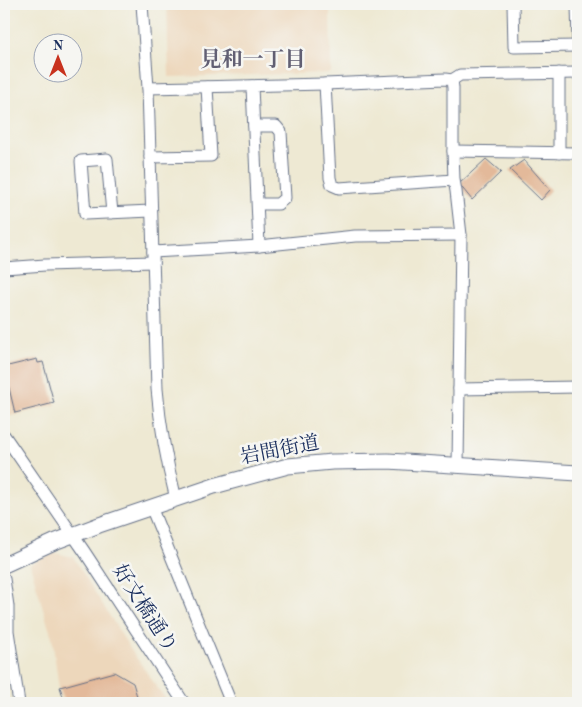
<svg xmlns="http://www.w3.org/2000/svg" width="582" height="707" font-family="'Old Standard TT','Noto Serif JP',serif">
<rect width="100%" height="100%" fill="#f6f6f2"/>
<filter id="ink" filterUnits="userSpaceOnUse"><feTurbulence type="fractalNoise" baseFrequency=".02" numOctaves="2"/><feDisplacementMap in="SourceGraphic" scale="10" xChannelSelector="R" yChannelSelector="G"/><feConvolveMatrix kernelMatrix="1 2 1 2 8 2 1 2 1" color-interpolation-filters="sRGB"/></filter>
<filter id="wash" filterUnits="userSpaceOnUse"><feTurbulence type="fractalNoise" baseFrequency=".0096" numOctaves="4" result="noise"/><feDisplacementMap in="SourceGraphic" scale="20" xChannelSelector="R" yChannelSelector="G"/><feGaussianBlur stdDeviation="1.12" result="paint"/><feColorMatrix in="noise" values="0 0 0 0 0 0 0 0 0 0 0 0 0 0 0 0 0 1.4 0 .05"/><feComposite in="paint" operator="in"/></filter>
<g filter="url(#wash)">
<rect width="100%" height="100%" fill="#eee9d3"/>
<g fill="#edd7bb">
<path d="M 167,4 L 330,4 L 331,73 L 169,77 Z"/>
<path d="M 38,358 L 39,362 L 44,361 L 56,405 L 11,416 L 4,416 L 4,366 Z"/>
<path d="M 55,553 L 73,557 L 131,650 L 168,703 L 61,703 L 52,637 L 48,625 L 30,564 Z"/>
</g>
<g id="blocks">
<g fill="#e3b99a">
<path d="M 486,159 L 501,172 L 472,200 L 459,184 Z"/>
<path d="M 524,160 L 550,190 L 541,200 L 510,170 Z"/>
<path d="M 37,359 L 38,363 L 43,362 L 54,403 L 15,413 L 4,367 Z"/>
<path d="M 114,672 L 133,683 L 139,703 L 65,703 L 60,687 Z"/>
</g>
</g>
</g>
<g filter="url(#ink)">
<use href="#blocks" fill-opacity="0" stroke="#657087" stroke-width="1"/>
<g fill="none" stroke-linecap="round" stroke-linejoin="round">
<g stroke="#657087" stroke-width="13">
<g id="minor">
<path d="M 142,4 L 148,88 L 157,389 C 160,426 167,464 176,499"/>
<path d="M 513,4 L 514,47 L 578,46"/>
<path d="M 577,4 L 578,44"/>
<path d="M 559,73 L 559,153"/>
<path d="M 452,80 L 460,75 L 578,73"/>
<path d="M 325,84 L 330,178 L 332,185 L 339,188 L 454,180"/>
<path d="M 252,86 L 259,246"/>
<path d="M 148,88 L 325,84 L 445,79 L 452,80 L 453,88 L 453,151 L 454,180 L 456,191 L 461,235 L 458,465"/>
<path d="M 254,126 L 276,126 L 281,132 L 285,198 L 278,204 L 258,204"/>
<path d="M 453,151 L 578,153"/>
<path d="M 150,157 L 211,156 L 207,87"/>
<path d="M 112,213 L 107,159 L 81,161 L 85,214 L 151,211"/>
<path d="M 153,252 L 259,246 L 355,236 L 461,235"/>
<path d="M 4,268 L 45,265 L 153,262"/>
<path d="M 459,389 L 578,387"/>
<path d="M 4,435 L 84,551 L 184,703"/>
<path d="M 151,507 L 231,703"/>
<path d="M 4,579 L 8,606 L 8,631 L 19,703"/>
</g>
</g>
<g stroke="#657087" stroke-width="17">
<path id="major" d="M 4,565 L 54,542 L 99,525 L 214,486 L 288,466 L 332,462 L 388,461 L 578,473"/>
</g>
<use href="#minor" stroke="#fff" stroke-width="11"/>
<use href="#major" stroke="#fff" stroke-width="15"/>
</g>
</g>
<g text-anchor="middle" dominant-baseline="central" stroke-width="5" stroke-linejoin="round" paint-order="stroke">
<g font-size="20" fill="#1b2f5e" stroke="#f6f6f2">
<text transform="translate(280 451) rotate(-11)">岩間街道</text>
<text transform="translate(144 609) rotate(57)">好文橋通り</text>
</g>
<g font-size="21" font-weight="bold" fill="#615f73" stroke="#f6f6f2">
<text x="253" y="60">見和一丁目</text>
</g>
</g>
<rect width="582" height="707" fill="none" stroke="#f6f6f2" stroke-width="20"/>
<g transform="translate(58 58)"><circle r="24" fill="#f6f6f2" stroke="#9ea6b7"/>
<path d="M0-4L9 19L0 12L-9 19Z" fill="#c8321e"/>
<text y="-8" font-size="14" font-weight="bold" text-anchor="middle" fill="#1b2f5e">N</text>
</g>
</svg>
